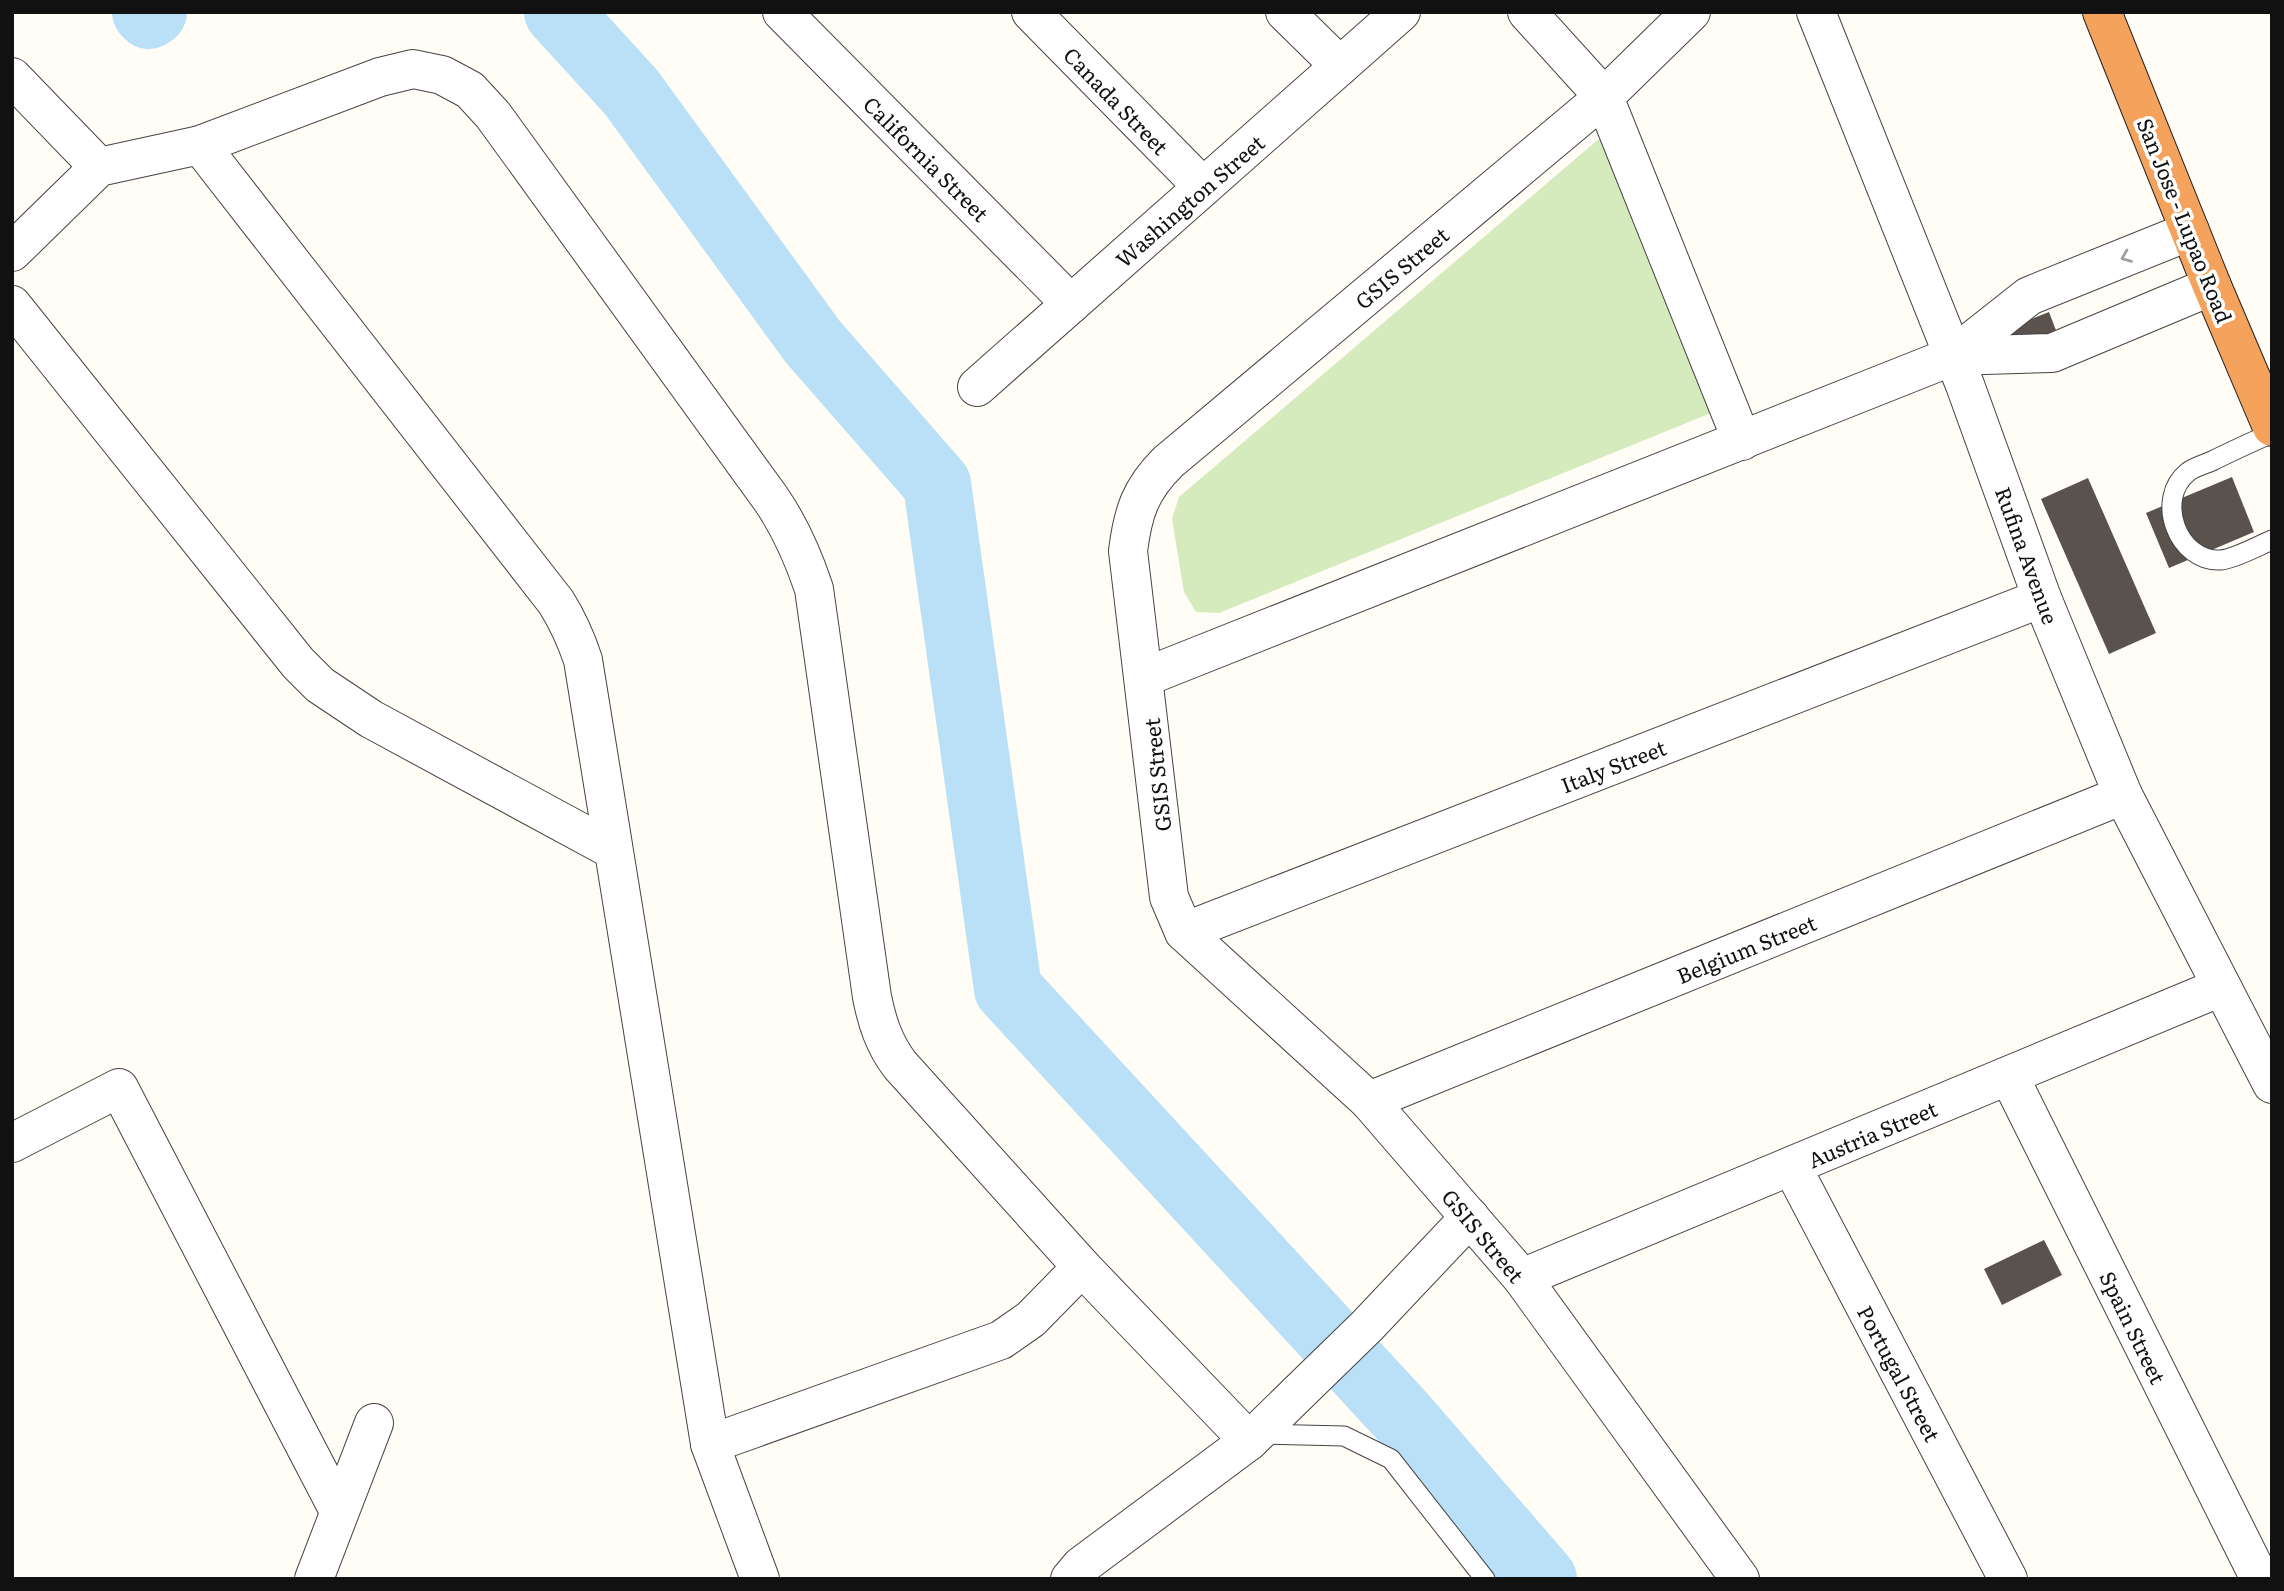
<svg xmlns="http://www.w3.org/2000/svg" width="2284" height="1591" font-family="Literata,serif">
<rect width="100%" height="100%" fill="#fffdf5"/>
<path fill="#d5ebbd" d="M 1600,138 L 1716,411 L 1219,613 L 1196,612 L 1184,592 L 1172,519 L 1179,497 Z"/>
<g fill="none" stroke-linecap="round" stroke-linejoin="round">
<g stroke="#b9e0f7" stroke-width="68">
<path d="M 146,12 L 149,15 L 153,12"/>
<path d="M 558,12 L 631,92 L 813,342 L 937,484 L 1008,989 L 1401,1415 L 1543,1579"/>
</g>
</g>
<g fill="#5a524d">
<path d="M 2049,312 L 2057,333 L 2012,351 L 2004,330 Z"/>
<path d="M 2232,477 L 2254,532 L 2169,568 L 2146,513 Z"/>
<path d="M 2088,478 L 2156,633 L 2109,654 L 2041,499 Z"/>
<path d="M 2044,1240 L 2062,1275 L 2002,1305 L 1984,1269 Z"/>
</g>
<g fill="none" stroke-linecap="round" stroke-linejoin="round">
<g stroke="#444" stroke-width="21">
<g id="lane">
<path d="M 2272,433 C 2252,442 2232,451 2212,461 C 2205,464 2194,467 2188,472 C 2154,499 2178,563 2221,560 C 2234,559 2258,546 2272,540"/>
<path d="M 1257,1434 L 1344,1436 L 1391,1459 L 1485,1579"/>
</g>
</g>
<g stroke="#444" stroke-width="40">
<g id="street">
<path d="M 782,12 L 1071,304"/>
<path d="M 1031,12 L 1203,187"/>
<path d="M 1285,12 L 1340,66"/>
<path d="M 1527,12 L 1604,97 L 1742,441"/>
<path d="M 1691,12 L 1604,97 L 1168,462 C 1140,490 1133,512 1128,551 L 1169,897 L 1184,932 L 1369,1101 L 1522,1278 L 1740,1579"/>
<path d="M 1816,12 L 1965,385 L 2042,598 L 2123,795 L 2272,1084"/>
<path d="M 12,77 L 99,167"/>
<path d="M 200,145 L 556,602 C 568,621 576,639 583,660 L 710,1444 L 760,1579"/>
<path d="M 12,252 L 99,167 L 200,145 L 380,77 L 413,69 L 442,75 L 470,90 L 493,115 L 771,499 C 791,528 803,556 814,589 L 872,997 C 877,1022 884,1044 900,1065 L 1082,1267 L 1249,1441"/>
<path d="M 12,305 L 298,663 L 320,685 L 371,719 L 613,850"/>
<path d="M 1953,356 L 2052,353 L 2212,286"/>
<path d="M 977,387 L 1401,12"/>
<path d="M 1145,677 L 1953,356 L 2029,296 L 2190,231"/>
<path d="M 1184,932 L 2042,598"/>
<path d="M 2009,1076 L 2260,1579"/>
<path d="M 1369,1101 L 2123,795"/>
<path d="M 12,1143 L 119,1088 L 339,1511"/>
<path d="M 1792,1167 L 2008,1579"/>
<path d="M 1522,1278 L 2221,987"/>
<path d="M 710,1444 L 1001,1340 L 1031,1319 L 1082,1267"/>
<path d="M 314,1579 L 374,1423"/>
<path d="M 1070,1579 L 1081,1566 L 1249,1441 L 1367,1326 L 1470,1217"/>
</g>
</g>
<g stroke="#222" stroke-width="40">
<path id="highway" d="M 2102,12 L 2212,286 L 2272,427"/>
</g>
<use href="#lane" stroke="#fff" stroke-width="19"/>
<use href="#street" stroke="#fff" stroke-width="38"/>
<use href="#highway" stroke="#f5a25d" stroke-width="38"/>
</g>
<defs><path id="oneway-chevron" d="M-2-3.5L2.5 0L-2 3.5" fill="none" stroke-width="1.6" stroke-linecap="round" stroke-linejoin="round" transform="scale(1.75)"/></defs>
<use stroke="#a0a0a0" href="#oneway-chevron" transform="translate(2126 257) rotate(158)"/>
<g text-anchor="middle" dominant-baseline="central" stroke-width="7" stroke-linejoin="round" paint-order="stroke">
<g font-size="21" fill="#111" stroke="#fff">
<text transform="translate(1117 100) rotate(46)">Canada Street</text>
<text transform="translate(927 158) rotate(45)">California Street</text>
<text transform="translate(1189 200) rotate(-41)">Washington Street</text>
<text transform="translate(2186 220) rotate(68)">San Jose - Lupao Road</text>
<text transform="translate(1401 267) rotate(-40)">GSIS Street</text>
<text transform="translate(2028 555) rotate(70)">Rufina Avenue</text>
<text transform="translate(1613 765) rotate(-21)">Italy Street</text>
<text transform="translate(1156 775) rotate(-96)">GSIS Street</text>
<text transform="translate(1746 948) rotate(-22)">Belgium Street</text>
<text transform="translate(1872 1133) rotate(-23)">Austria Street</text>
<text transform="translate(1484 1235) rotate(50)">GSIS Street</text>
<text transform="translate(2134 1327) rotate(64)">Spain Street</text>
<text transform="translate(1900 1373) rotate(62)">Portugal Street</text>
</g>
</g>
<rect width="2284" height="1591" fill="none" stroke="#111111" stroke-width="28"/>
</svg>
